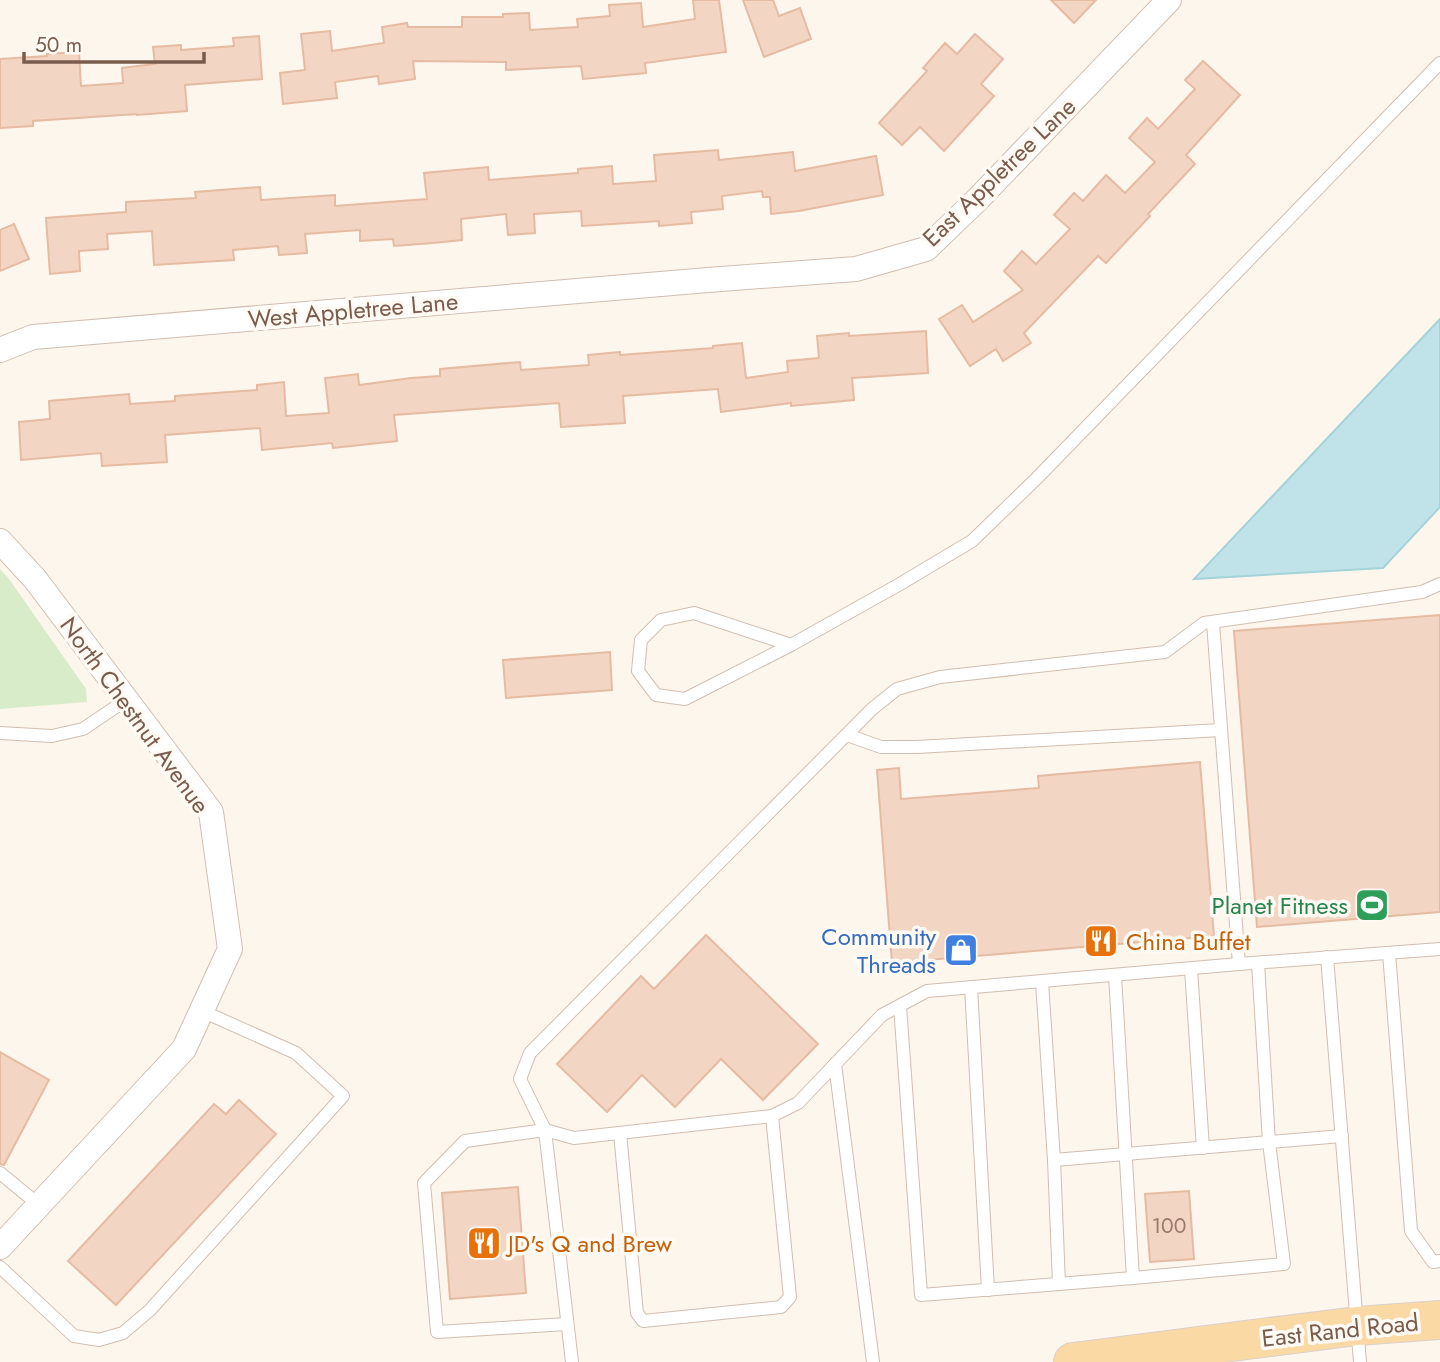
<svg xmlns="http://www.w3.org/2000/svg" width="1440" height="1362" font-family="Jost,sans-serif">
<rect width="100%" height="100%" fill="#fdf6ec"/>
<path fill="#d8ecc9" d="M 0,569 L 9,579 L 86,689 L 87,702 L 0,709 Z"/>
<path fill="#bfe3e8" stroke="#a5d3da" stroke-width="2" d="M 1440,319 L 1440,507 L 1383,568 L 1194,579 Z"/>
<g fill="#f3d5c3" stroke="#e6bba3" stroke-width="2">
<path d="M 693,0 L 719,0 L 726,52 L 645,63 L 646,73 L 583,79 L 581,66 L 506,70 L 506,62 L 413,61 L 415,79 L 379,84 L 378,76 L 335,82 L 337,98 L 283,104 L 280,73 L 305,70 L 301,34 L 330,31 L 332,51 L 384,43 L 382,27 L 407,23 L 408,27 L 462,27 L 462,17 L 503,17 L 503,14 L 529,13 L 530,30 L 578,27 L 577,19 L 610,16 L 609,5 L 641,3 L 643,27 L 695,19 Z"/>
<path d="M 743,0 L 773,0 L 779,16 L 800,8 L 811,39 L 764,57 Z"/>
<path d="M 1051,0 L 1096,0 L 1074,23 Z"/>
<path d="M 975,34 L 1003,59 L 981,84 L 994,96 L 944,151 L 920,127 L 902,145 L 879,123 L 927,71 L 923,68 L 945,43 L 957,54 Z"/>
<path d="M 259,36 L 262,79 L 185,85 L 187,111 L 137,115 L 137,114 L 33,121 L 33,126 L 0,128 L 0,59 L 47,56 L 47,54 L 79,52 L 81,86 L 123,83 L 122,68 L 155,64 L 153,47 L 181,45 L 181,50 L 234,46 L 233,38 Z"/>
<path d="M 1203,61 L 1240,95 L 1186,155 L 1195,164 L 1148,214 L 1150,216 L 1106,263 L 1098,256 L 1024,333 L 1031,343 L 1003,361 L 996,349 L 970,366 L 939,319 L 962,305 L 973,322 L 1023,290 L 1004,271 L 1022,251 L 1036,264 L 1070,229 L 1054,215 L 1074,193 L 1083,201 L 1106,175 L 1125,193 L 1155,162 L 1129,138 L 1147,118 L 1158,129 L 1195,89 L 1185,80 Z"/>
<path d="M 718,150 L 719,160 L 793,152 L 795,171 L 876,156 L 883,195 L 799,211 L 771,214 L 770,197 L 763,197 L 762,191 L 722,196 L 723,209 L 691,212 L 692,223 L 659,226 L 659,221 L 582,226 L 581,211 L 534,214 L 535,233 L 508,235 L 506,214 L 461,219 L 462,240 L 433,243 L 394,246 L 393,239 L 360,241 L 360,230 L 305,234 L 307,253 L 279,255 L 278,246 L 233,250 L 234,260 L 154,265 L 152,231 L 107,234 L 108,249 L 79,251 L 80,271 L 50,274 L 46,218 L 126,212 L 126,202 L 196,198 L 195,192 L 260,187 L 261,200 L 335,195 L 335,206 L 427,199 L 424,173 L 488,167 L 489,180 L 578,173 L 578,169 L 612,166 L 613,184 L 656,181 L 654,155 Z"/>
<path d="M 14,224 L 29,259 L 0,271 L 0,230 Z"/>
<path d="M 926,331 L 928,373 L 852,378 L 854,400 L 791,406 L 791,403 L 721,412 L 718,389 L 623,396 L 625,423 L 561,427 L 559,403 L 394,415 L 397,441 L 333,448 L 332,443 L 262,450 L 260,428 L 165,435 L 167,462 L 102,466 L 101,453 L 21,460 L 19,422 L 50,419 L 49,401 L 129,394 L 130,404 L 175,401 L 175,396 L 257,390 L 257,385 L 284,382 L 286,416 L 329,413 L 325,378 L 358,374 L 359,385 L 411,378 L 440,376 L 440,369 L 520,362 L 521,370 L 589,365 L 588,355 L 620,352 L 620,355 L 713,348 L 713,346 L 742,343 L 746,378 L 788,372 L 787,361 L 819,358 L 817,336 L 849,333 L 849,336 Z"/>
<path d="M 1440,615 L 1440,912 L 1257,927 L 1234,631 Z"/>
<path d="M 610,652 L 612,690 L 506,698 L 503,660 Z"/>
<path d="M 1200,762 L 1214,936 L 892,963 L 877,770 L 899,768 L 901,799 L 1039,788 L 1038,776 Z"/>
<path d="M 706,935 L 818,1044 L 763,1100 L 721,1059 L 675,1107 L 642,1075 L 607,1112 L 557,1064 L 641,976 L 654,989 Z"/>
<path d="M 0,1052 L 49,1080 L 4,1165 L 0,1164 Z"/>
<path d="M 239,1100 L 276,1134 L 116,1305 L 68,1261 L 214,1104 L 226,1114 Z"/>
<path d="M 518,1187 L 526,1293 L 450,1299 L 442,1193 Z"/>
<path d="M 1189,1191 L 1194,1259 L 1150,1262 L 1145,1194 Z"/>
</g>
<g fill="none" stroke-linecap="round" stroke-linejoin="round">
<g stroke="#d1beb0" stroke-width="14">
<g id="lane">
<path d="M 1213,623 L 1239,964"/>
<path d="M 791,645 L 694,613 L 661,620 L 641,640 L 638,671 L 656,695 L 685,699 L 791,645 L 900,584 L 972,541 L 1037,478 L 1440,63"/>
<path d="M 0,733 L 52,736 L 83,729 L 126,700"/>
<path d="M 847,735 L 881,747 L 917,747 L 1221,730"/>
<path d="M 1389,953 L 1411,1231 L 1433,1262 L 1440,1261"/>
<path d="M 1327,957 L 1360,1362"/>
<path d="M 1191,969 L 1203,1148"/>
<path d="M 1115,975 L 1133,1278 L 1284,1264 L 1269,1142 L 1258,963"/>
<path d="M 1042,982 L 1054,1160 L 1342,1136"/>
<path d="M 971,987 L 988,1290"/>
<path d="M 900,1006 L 921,1295 L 1133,1278"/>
<path d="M 835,1064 L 873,1362"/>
<path d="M 620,1133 L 637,1313 L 643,1321 L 781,1307 L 790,1297 L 772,1116"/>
<path d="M 1054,1160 L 1059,1284"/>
<path d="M 0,1173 L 39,1205"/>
<path d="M 0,1267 L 74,1336 L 99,1340 L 123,1333 L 150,1310 L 343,1096 L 296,1053 L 202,1011"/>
<path d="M 567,1324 L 437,1332 L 424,1183 L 465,1141 L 545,1130 L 574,1138 L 772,1116 L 798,1103 L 882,1015 L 927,991 L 1239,964 L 1440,949"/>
<path d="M 572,1362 L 545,1130 L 520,1079 L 530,1053 L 872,709 L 897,689 L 940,677 L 1165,652 L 1204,623 L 1422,592 L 1440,584"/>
</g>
</g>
<g stroke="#d1beb0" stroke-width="26">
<g id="street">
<path d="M 0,350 L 33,337 L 708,280 L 856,269 L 926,249 L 978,199 L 1169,0"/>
<path d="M 0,541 L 35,579 L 211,812 L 230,949 L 184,1049 L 0,1247"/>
</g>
</g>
<g stroke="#dad1cd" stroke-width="40">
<path id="primary" d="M 1073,1362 L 1357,1326 L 1440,1320"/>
</g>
<use href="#lane" stroke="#fff" stroke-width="12"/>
<use href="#street" stroke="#fff" stroke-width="24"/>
<use href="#primary" stroke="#fbd9a5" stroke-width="38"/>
</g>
<defs>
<g id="stadium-square" transform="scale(1.75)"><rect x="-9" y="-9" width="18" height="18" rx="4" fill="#2e9e5b" stroke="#fffaf3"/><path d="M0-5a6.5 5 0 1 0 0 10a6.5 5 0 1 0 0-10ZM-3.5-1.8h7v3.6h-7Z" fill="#fff"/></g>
<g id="restaurant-square" transform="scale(1.75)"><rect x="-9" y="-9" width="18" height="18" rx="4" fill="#e8710a" stroke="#fffaf3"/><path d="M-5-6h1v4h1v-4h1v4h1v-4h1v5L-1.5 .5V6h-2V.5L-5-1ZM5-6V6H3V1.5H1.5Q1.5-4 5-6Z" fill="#fff"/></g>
<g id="shop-square" transform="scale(1.75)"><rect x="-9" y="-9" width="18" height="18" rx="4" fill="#3f7fe0" stroke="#fffaf3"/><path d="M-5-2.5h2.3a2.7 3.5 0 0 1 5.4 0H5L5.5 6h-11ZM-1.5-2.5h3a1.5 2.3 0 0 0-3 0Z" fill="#fff"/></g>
</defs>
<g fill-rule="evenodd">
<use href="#stadium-square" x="1372" y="905"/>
<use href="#restaurant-square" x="1101" y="941"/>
<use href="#shop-square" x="961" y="950"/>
<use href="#restaurant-square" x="484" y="1243"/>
</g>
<g text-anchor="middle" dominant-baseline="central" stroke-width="7" stroke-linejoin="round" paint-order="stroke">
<g font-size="21" fill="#987a6a">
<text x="1169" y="1226">100</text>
</g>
<g font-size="24" fill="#7a5c4d" stroke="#fffaf3">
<text transform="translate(999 172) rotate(-44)">East Appletree Lane</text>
<text transform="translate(353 310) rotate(-5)">West Appletree Lane</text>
<text transform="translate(135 715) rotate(54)">North Chestnut Avenue</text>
<text transform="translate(1340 1330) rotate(-6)">East Rand Road</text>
</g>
<g font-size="24" fill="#27864d" stroke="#fffaf3" text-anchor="end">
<text x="1348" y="905">Planet Fitness</text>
</g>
<g font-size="24" fill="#366cbe" stroke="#fffaf3" text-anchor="end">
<text x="936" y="936">Community<tspan x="936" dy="28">Threads</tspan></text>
</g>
<g font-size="24" fill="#c56008" stroke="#fffaf3" text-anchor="start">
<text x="1126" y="941">China Buffet</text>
<text x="508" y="1243">JD's Q and Brew</text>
</g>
</g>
<path d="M24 52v10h180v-10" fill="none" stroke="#7a5c4d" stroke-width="3.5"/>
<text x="35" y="52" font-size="21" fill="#7a5c4d" stroke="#fffaf3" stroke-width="5" paint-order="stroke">50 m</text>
</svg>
